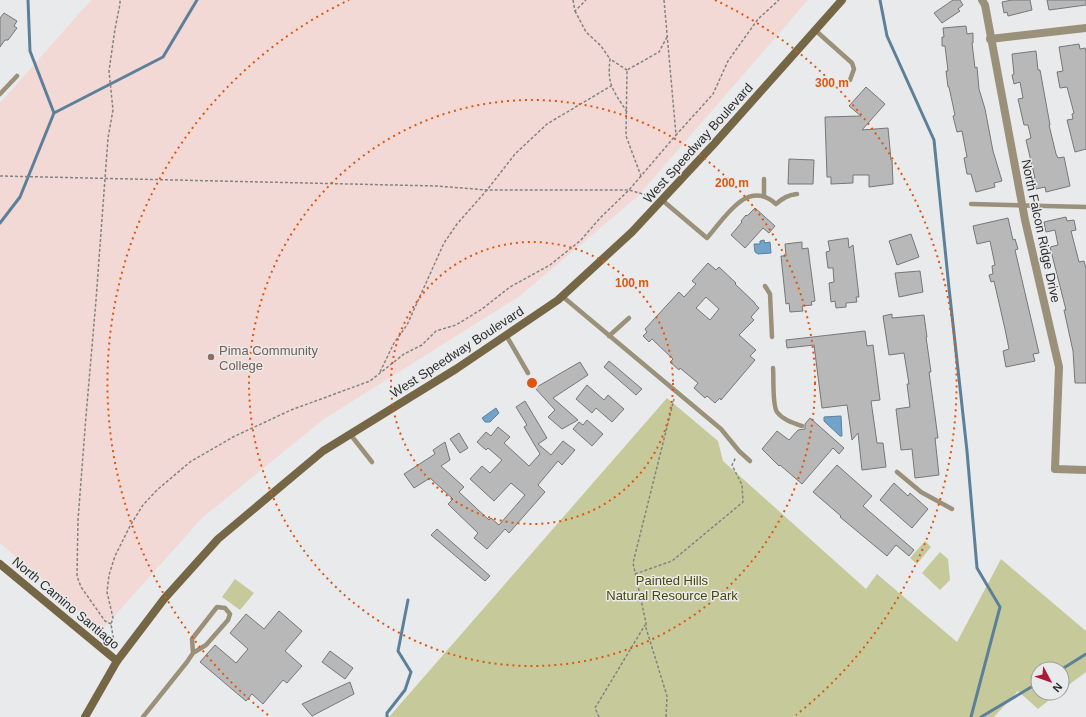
<svg xmlns="http://www.w3.org/2000/svg" width="1086" height="717" font-family="Arial,sans-serif">
<rect width="100%" height="100%" fill="#e9eaeb"/>
<path fill="#f3d9d5" d="M 91,0 L 808,0 L 638,196 L 520,296 L 324,419 L 202,518 L 101,631 L 0,543 L 0,103 Z"/>
<g fill="#c6ca9a">
<path d="M 667,398 L 718,441 L 723,461 L 866,589 L 877,574 L 957,642 L 1001,559 L 1086,631 L 1086,672 L 1062,690 L 1062,669 L 1038,669 L 1038,693 L 1058,693 L 1038,709 L 1018,691 L 994,717 L 389,717 Z"/>
<path d="M 925,541 L 931,547 L 917,564 L 910,558 Z"/>
<path d="M 940,552 L 948,559 L 950,580 L 940,590 L 922,573 Z"/>
<path d="M 235,579 L 254,593 L 240,610 L 222,597 Z"/>
</g>
<g fill="#72a3c9" stroke="#5d809a">
<path d="M 764,240 L 765,243 L 770,242 L 771,253 L 758,254 L 755,252 L 754,244 L 760,244 L 760,241 Z"/>
<path d="M 496,408 L 499,413 L 490,422 L 485,422 L 482,418 Z"/>
<path d="M 841,416 L 842,436 L 840,436 L 824,421 L 824,417 Z"/>
</g>
<g fill="none" stroke-linecap="round" stroke-linejoin="round">
<g stroke="#5d809a" stroke-width="3">
<path d="M 880,0 L 887,36 L 934,140 L 949,288 L 967,451 L 977,568 L 1000,607 L 971,717"/>
<path d="M 54,113 L 163,57 L 197,0"/>
<path d="M 0,223 L 20,197 L 54,113 L 30,51 L 28,0"/>
<path d="M 1062,669 L 1086,654"/>
<path d="M 387,717 L 387,713 L 405,690 L 411,672 L 398,651 L 408,600"/>
<path d="M 981,717 L 1038,683"/>
</g>
</g>
<g fill="#b9b8b8" stroke="#787777" fill-rule="evenodd">
<path d="M 953,0 L 960,0 L 963,5 L 958,9 L 960,11 L 942,23 L 934,13 Z"/>
<path d="M 1012,0 L 1030,0 L 1032,10 L 1008,16 L 1007,12 L 1004,13 L 1002,2 Z"/>
<path d="M 1047,0 L 1086,0 L 1086,5 L 1049,10 Z"/>
<path d="M 4,13 L 17,21 L 14,26 L 17,28 L 8,40 L 5,40 L 0,47 L 0,18 Z"/>
<path d="M 966,26 L 967,34 L 973,33 L 973,43 L 972,43 L 975,68 L 977,67 L 979,89 L 985,109 L 993,151 L 1002,181 L 994,183 L 995,187 L 976,192 L 971,174 L 967,174 L 964,158 L 967,157 L 962,131 L 957,132 L 953,116 L 955,115 L 949,87 L 948,87 L 946,71 L 948,71 L 945,46 L 942,46 L 942,37 L 944,37 L 943,28 Z"/>
<path d="M 1079,44 L 1080,49 L 1085,48 L 1086,52 L 1086,149 L 1075,152 L 1067,120 L 1073,119 L 1072,114 L 1074,113 L 1067,87 L 1060,88 L 1057,72 L 1063,71 L 1059,47 Z"/>
<path d="M 1036,51 L 1038,70 L 1040,70 L 1050,125 L 1049,125 L 1056,154 L 1058,158 L 1064,157 L 1070,186 L 1046,192 L 1045,187 L 1036,189 L 1033,178 L 1035,178 L 1026,140 L 1031,138 L 1028,125 L 1024,125 L 1018,99 L 1023,98 L 1020,82 L 1014,84 L 1012,75 L 1014,74 L 1012,54 Z"/>
<path d="M 866,87 L 885,104 L 862,130 L 888,128 L 891,160 L 892,160 L 893,184 L 869,187 L 869,175 L 853,175 L 853,183 L 831,184 L 831,177 L 827,177 L 825,117 L 861,116 L 849,106 Z"/>
<path d="M 789,159 L 814,160 L 813,184 L 788,184 Z"/>
<path d="M 755,208 L 775,226 L 769,233 L 763,228 L 745,248 L 731,235 L 742,222 L 741,221 L 746,215 L 747,216 Z"/>
<path d="M 1066,217 L 1067,221 L 1074,220 L 1076,230 L 1071,231 L 1079,262 L 1084,261 L 1086,269 L 1086,383 L 1075,383 L 1073,351 L 1064,310 L 1066,310 L 1050,247 L 1058,245 L 1055,230 L 1046,232 L 1044,222 Z"/>
<path d="M 1008,218 L 1013,240 L 1015,239 L 1018,249 L 1015,250 L 1039,353 L 1033,354 L 1035,361 L 1006,367 L 1003,351 L 1009,349 L 1005,329 L 994,281 L 991,282 L 989,275 L 993,274 L 992,266 L 995,265 L 990,241 L 977,244 L 973,226 Z"/>
<path d="M 911,234 L 919,257 L 897,265 L 889,241 Z"/>
<path d="M 848,238 L 849,248 L 853,245 L 859,297 L 856,297 L 857,302 L 846,303 L 846,307 L 836,308 L 835,301 L 831,302 L 829,283 L 834,282 L 833,268 L 828,268 L 826,252 L 830,251 L 828,241 Z"/>
<path d="M 802,242 L 802,249 L 808,248 L 815,301 L 811,302 L 812,305 L 802,306 L 803,311 L 790,312 L 789,303 L 786,304 L 781,256 L 786,256 L 785,244 Z"/>
<path d="M 708,263 L 716,270 L 719,267 L 736,283 L 735,284 L 755,303 L 755,304 L 759,308 L 751,317 L 754,320 L 739,335 L 756,350 L 750,356 L 755,360 L 721,400 L 720,398 L 715,403 L 707,396 L 705,398 L 694,388 L 698,383 L 680,368 L 679,370 L 670,362 L 673,359 L 652,339 L 649,342 L 643,336 L 647,332 L 645,329 L 679,292 L 684,297 L 696,284 L 692,281 ZM 706,297 L 719,309 L 710,320 L 696,308 Z"/>
<path d="M 920,271 L 923,292 L 899,297 L 895,273 Z"/>
<path d="M 892,314 L 892,318 L 924,315 L 927,337 L 926,337 L 931,372 L 929,372 L 938,438 L 935,438 L 939,475 L 915,478 L 912,449 L 901,450 L 896,409 L 910,407 L 907,384 L 909,384 L 904,353 L 889,355 L 883,316 Z"/>
<path d="M 865,331 L 867,346 L 873,345 L 880,400 L 871,401 L 877,443 L 883,443 L 886,467 L 862,470 L 858,433 L 852,440 L 847,405 L 822,408 L 814,345 L 787,348 L 786,340 Z"/>
<path d="M 609,361 L 642,389 L 636,395 L 604,367 Z"/>
<path d="M 580,362 L 588,375 L 553,398 L 578,420 L 562,429 L 548,417 L 555,410 L 535,388 Z"/>
<path d="M 587,385 L 604,400 L 608,395 L 624,409 L 612,422 L 596,408 L 592,413 L 576,399 Z"/>
<path d="M 525,401 L 547,438 L 538,444 L 551,455 L 563,441 L 575,450 L 562,465 L 558,461 L 538,485 L 545,492 L 509,533 L 505,529 L 487,549 L 474,538 L 478,533 L 448,504 L 453,499 L 430,478 L 414,488 L 404,474 L 435,454 L 433,450 L 445,442 L 450,460 L 441,466 L 464,487 L 459,492 L 489,520 L 491,518 L 499,525 L 525,495 L 511,483 L 494,501 L 470,479 L 482,466 L 490,473 L 502,460 L 488,448 L 486,450 L 477,442 L 486,432 L 491,436 L 498,427 L 510,437 L 504,443 L 529,466 L 540,454 L 524,427 L 527,425 L 516,407 Z"/>
<path d="M 810,418 L 844,448 L 839,454 L 833,448 L 802,484 L 780,465 L 779,466 L 762,449 L 777,431 L 789,440 L 798,430 L 805,429 L 805,424 Z"/>
<path d="M 587,420 L 603,434 L 592,446 L 573,429 L 579,422 L 583,425 Z"/>
<path d="M 459,433 L 468,448 L 460,453 L 450,439 Z"/>
<path d="M 837,465 L 872,496 L 863,506 L 914,550 L 909,556 L 896,545 L 887,556 L 840,517 L 841,516 L 813,492 Z"/>
<path d="M 894,483 L 908,496 L 910,493 L 928,509 L 912,528 L 880,500 Z"/>
<path d="M 437,529 L 490,576 L 485,581 L 431,535 Z"/>
<path d="M 279,611 L 302,631 L 285,651 L 302,666 L 287,683 L 283,680 L 263,704 L 252,694 L 246,701 L 200,662 L 215,645 L 236,663 L 248,649 L 230,633 L 246,614 L 264,629 Z"/>
<path d="M 330,651 L 353,668 L 345,679 L 322,662 Z"/>
<path d="M 350,682 L 354,694 L 312,716 L 302,704 Z"/>
</g>
<g fill="none" stroke-linecap="round" stroke-linejoin="round">
<g stroke="#828383" stroke-width="1.5" stroke-dasharray="3 2" stroke-linecap="butt">
<path d="M 573,0 L 575,11 L 586,0"/>
<path d="M 664,0 L 676,135 L 713,94 L 728,61 L 758,19 L 779,0"/>
<path d="M 575,11 L 586,32 L 601,46 L 610,59"/>
<path d="M 667,37 L 659,52 L 627,70 L 626,136 L 641,176 L 676,135"/>
<path d="M 627,112 C 613,90 607,85 610,59 L 627,70"/>
<path d="M 0,176 L 437,186 L 487,190 L 629,190 L 653,197"/>
<path d="M 380,372 L 394,343 L 407,325 L 444,243 L 457,224 L 487,190 L 515,154 L 547,124 L 611,86"/>
<path d="M 635,574 L 672,561 L 743,502 L 742,485 L 732,465 L 736,457"/>
<path d="M 111,624 L 105,621 L 81,587 L 77,576 L 78,520 L 86,416 L 96,300 L 108,138 L 113,110 L 109,71 L 115,29 L 120,4 L 120,0"/>
<path d="M 115,648 L 111,624 L 113,618 L 107,592 L 109,575 L 115,556 L 130,526 L 143,505 L 157,490 L 190,462 L 233,437 L 291,410 L 370,381 L 404,354 L 422,345 L 436,331 L 456,325 L 482,309 L 510,287 L 550,265 L 581,240 L 600,218 L 629,190 L 641,176"/>
<path d="M 599,717 L 595,708 L 645,625"/>
<path d="M 666,717 L 667,696 L 646,628 L 646,623 L 633,563 L 674,399"/>
</g>
<g stroke="#9b917a" stroke-width="4.5">
<path d="M 815,30 L 852,63 L 854,69 L 850,80"/>
<path d="M 0,94 L 17,76"/>
<path d="M 764,179 L 764,196"/>
<path d="M 662,200 L 707,238 C 725,218 747,178 776,204 C 783,198 788,195 797,194"/>
<path d="M 971,204 L 1086,207"/>
<path d="M 765,286 L 770,294 L 772,337"/>
<path d="M 562,296 L 721,429 L 739,451 L 750,461"/>
<path d="M 506,335 L 528,373"/>
<path d="M 609,336 L 629,318"/>
<path d="M 773,368 C 774,378 772,405 777,412 C 783,420 793,423 802,426"/>
<path d="M 350,434 L 372,462"/>
<path d="M 897,472 L 921,492 L 952,509"/>
<path d="M 143,717 L 187,662 L 193,653 L 206,645 L 228,620 L 230,614 L 225,608 L 217,607 L 192,639 L 193,653"/>
</g>
<g stroke="#9b917a" stroke-width="8">
<path d="M 982,0 L 985,5 L 1025,220 L 1059,367 L 1055,469 L 1086,470"/>
<path d="M 990,39 L 1086,28"/>
</g>
<g stroke="#756645" stroke-width="8">
<path d="M 0,564 L 117,661"/>
<path d="M 85,717 L 117,661 L 164,599 L 218,539 L 323,451 L 456,369 L 558,300 L 632,232 L 713,145 L 842,0"/>
</g>
</g>
<g fill="none" stroke="#df570e" stroke-width="2" stroke-dasharray="2 4">
<circle cx="532" cy="383" r="141"/>
<circle cx="532" cy="383" r="283"/>
<path d="M268 715A424 424 0 0 1 349 0M715 0A424 424 0 0 1 796 715"/>
</g>
<circle fill="#8d6e63" stroke="#e9eaeb" stroke-width="1.5" cx="211" cy="357" r="4"/>
<g text-anchor="middle" dominant-baseline="central" stroke-width="3" stroke-linejoin="round" paint-order="stroke">
<g font-size="13" fill="#2d2d2d" stroke="#e9eaeb">
<text transform="translate(698 143) rotate(-48)">West Speedway Boulevard</text>
<text transform="translate(1041 231) rotate(78)">North Falcon Ridge Drive</text>
<text transform="translate(457 352) rotate(-33)">West Speedway Boulevard</text>
<text transform="translate(66 603) rotate(40)">North Camino Santiago</text>
</g>
<g font-size="13" fill="#785e54" stroke="#e9eaeb" text-anchor="start">
<text x="219" y="350">Pima Community<tspan x="219" dy="15">College</tspan></text>
</g>
<g font-size="13" fill="#484a04" stroke="#e9eaeb">
<text x="672" y="580">Painted Hills<tspan x="672" dy="15">Natural Resource Park</tspan></text>
</g>
</g>
<circle cx="532" cy="383" r="6" fill="#df570e" stroke="#e9eaeb" stroke-width="2"/>
<g font-size="12" text-anchor="middle" font-weight="bold" fill="#df570e" stroke="#e9eaeb" stroke-width="3" stroke-linejoin="round" paint-order="stroke">
<text x="832" y="87">300 m</text>
<text x="732" y="187">200 m</text>
<text x="632" y="287">100 m</text>
</g>
<g transform="translate(1050 681) rotate(131)"><circle r="19" fill="#e9eaeb" stroke="#9e9e9f"/>
<path d="M0-3L7 15L0 10L-7 15Z" fill="#ae1936"/>
<text y="-6" font-size="11" font-weight="bold" text-anchor="middle" fill="#2d2d2d">N</text>
</g>
</svg>
